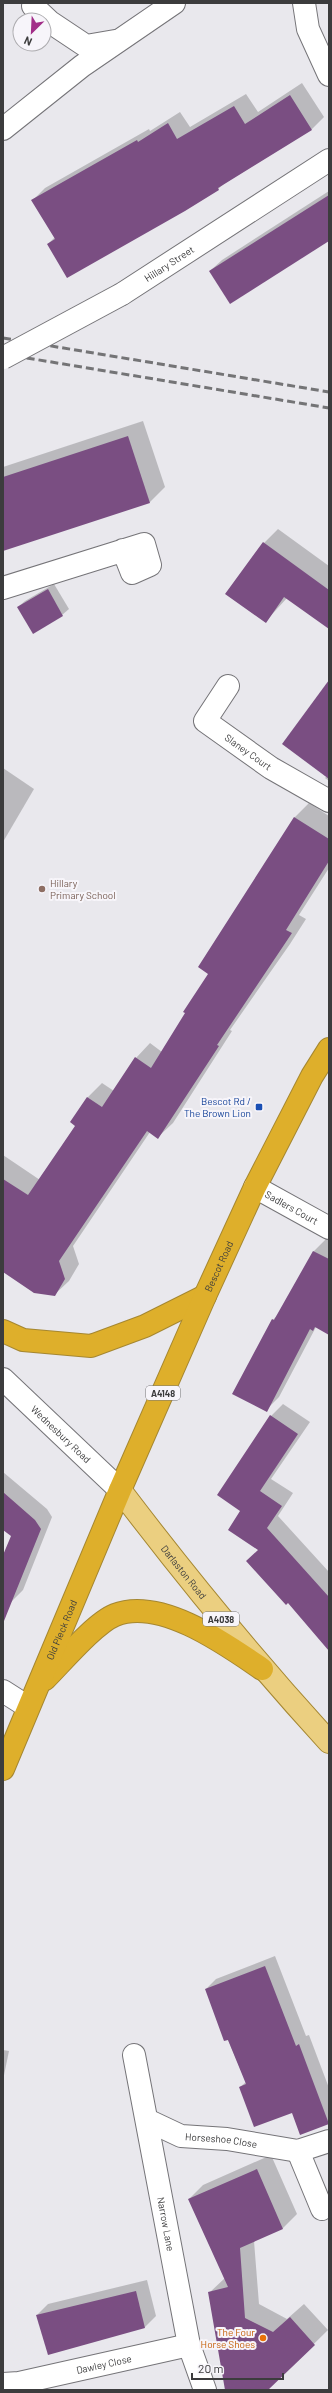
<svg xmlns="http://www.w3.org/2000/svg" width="332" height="2393" font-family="Barlow,sans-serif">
<rect width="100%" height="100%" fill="#e9e8ed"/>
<g fill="#0003">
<path d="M 302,83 L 324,117 L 312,129 L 225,183 L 218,189 L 48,244 L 55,237 L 33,200 L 45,188 L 149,129 L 150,131 L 180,112 L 190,127 L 246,94 L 258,112 Z"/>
<path d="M 329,191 L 329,239 L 210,271 L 222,260 Z"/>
<path d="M 143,421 L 165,487 L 150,502 L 3,549 L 3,467 Z"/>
<path d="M 278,529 L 329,566 L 329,627 L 287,598 L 265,622 L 227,594 L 264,543 Z"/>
<path d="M 54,584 L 69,609 L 62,615 L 18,607 L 25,601 Z"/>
<path d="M 329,682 L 329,781 L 325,778 L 327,776 Z"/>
<path d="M 3,768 L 34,789 L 3,842 Z"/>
<path d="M 309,803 L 329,816 L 329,868 L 299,915 L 306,919 L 290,944 L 230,1030 L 232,1031 L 173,1123 L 158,1137 L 150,1132 L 73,1246 L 79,1264 L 69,1281 L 54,1295 L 3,1271 L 3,1155 L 40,1180 L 76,1125 L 71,1122 L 88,1097 L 102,1083 L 114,1091 L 136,1058 L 150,1043 L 162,1052 L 210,974 L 199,967 L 295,817 Z"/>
<path d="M 327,1238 L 329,1240 L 329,1334 L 316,1327 L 279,1397 L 266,1410 L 273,1320 L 279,1313 L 314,1251 Z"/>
<path d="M 283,1404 L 310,1422 L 271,1479 L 293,1493 L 278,1516 L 329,1572 L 329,1648 L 259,1550 L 242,1511 L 271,1416 Z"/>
<path d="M 3,1472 L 47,1509 L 52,1517 L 23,1590 L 11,1602 L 3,1598 L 3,1557 L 12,1536 L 3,1529 Z"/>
<path d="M 275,1956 L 306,2036 L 309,2035 L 329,2088 L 328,2123 L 292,2112 L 240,2087 L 246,2082 L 206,1989 L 216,1979 Z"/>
<path d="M 3,2050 L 9,2051 L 3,2080 Z"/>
<path d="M 271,2155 L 297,2214 L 283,2228 L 254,2241 L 259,2304 L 287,2319 L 304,2304 L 328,2330 L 267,2390 L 226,2390 L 209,2293 L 225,2278 L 189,2199 L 203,2185 Z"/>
<path d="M 147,2280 L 156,2316 L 145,2327 L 49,2354 L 37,2315 L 48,2304 Z"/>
</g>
<g fill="#7a4e82">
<path d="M 290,95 L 312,130 L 218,188 L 219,190 L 185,211 L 67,278 L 47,244 L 55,239 L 31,200 L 137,140 L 138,142 L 168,123 L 177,139 L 234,106 L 245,124 Z"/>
<path d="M 329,195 L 329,241 L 230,304 L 209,271 Z"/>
<path d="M 128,436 L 150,503 L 3,551 L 3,477 Z"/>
<path d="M 263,542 L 329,590 L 329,629 L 284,597 L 266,623 L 225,594 Z"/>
<path d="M 48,589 L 63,616 L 33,634 L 17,607 Z"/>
<path d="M 329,680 L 329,779 L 282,744 Z"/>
<path d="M 294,817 L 329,839 L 329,861 L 286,930 L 292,933 L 217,1045 L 219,1046 L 158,1139 L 147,1131 L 59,1261 L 65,1279 L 55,1296 L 34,1293 L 3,1272 L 3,1179 L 28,1195 L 75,1126 L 70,1122 L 87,1097 L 102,1107 L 135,1057 L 151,1068 L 185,1013 L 183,1012 L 208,974 L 198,967 Z"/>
<path d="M 313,1251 L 329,1259 L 329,1335 L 315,1327 L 313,1331 L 310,1329 L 267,1412 L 232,1394 L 272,1319 L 274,1320 Z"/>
<path d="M 270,1415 L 298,1434 L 260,1491 L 282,1506 L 267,1528 L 329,1597 L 329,1651 L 288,1603 L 286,1605 L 246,1561 L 258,1550 L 228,1530 L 240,1511 L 217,1495 Z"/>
<path d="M 3,1492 L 35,1520 L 41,1529 L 4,1621 L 3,1555 L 11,1536 L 3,1530 Z"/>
<path d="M 265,1966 L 296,2046 L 299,2044 L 329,2124 L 300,2135 L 292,2113 L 254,2127 L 239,2087 L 246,2084 L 228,2040 L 224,2041 L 205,1989 Z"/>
<path d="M 257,2169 L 283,2229 L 240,2248 L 245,2318 L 273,2332 L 290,2317 L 315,2345 L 268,2390 L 225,2390 L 208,2292 L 228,2287 L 188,2199 Z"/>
<path d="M 136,2291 L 145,2328 L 48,2355 L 36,2315 Z"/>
</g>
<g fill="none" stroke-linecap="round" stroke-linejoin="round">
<g stroke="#757478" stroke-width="24">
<g id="minor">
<path d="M 304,3 L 308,29 L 329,75"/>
<path d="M 33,6 L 50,22 L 86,46 L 115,41"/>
<path d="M 3,129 L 82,66 L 174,3"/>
<path id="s1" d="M 122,294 L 329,160"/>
<path d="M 3,588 L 144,544 L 150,565 L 132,573 L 123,550"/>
<path id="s2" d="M 228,686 L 205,721 L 271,768 L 329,801"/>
<path id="s3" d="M 255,1187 L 329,1228"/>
<path id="s4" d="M 3,1379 L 120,1490"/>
<path d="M 3,1691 L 28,1707"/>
<path id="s5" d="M 134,2055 L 189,2345 L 205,2390"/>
<path id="s6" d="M 147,2120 L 181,2136 L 227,2139 L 298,2151 L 329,2141"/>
<path d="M 298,2151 L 322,2209"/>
<path id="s7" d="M 3,2384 L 19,2383 L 189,2345"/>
</g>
</g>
<g stroke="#a58731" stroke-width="24">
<g id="major">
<path id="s8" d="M 120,1490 C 186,1577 255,1661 329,1742"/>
</g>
</g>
<g stroke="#a58731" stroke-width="24">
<g id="highway">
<path d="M 3,1331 L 23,1340 L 91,1346 L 145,1326 L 205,1296"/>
<path d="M 45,1679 C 62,1662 95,1623 115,1615 C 161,1597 227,1645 262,1669"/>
<path id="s9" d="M 3,1769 L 120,1490 L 205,1296 L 255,1187 L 312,1076 L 329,1049"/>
</g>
</g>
<use href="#minor" stroke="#fff" stroke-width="22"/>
<use href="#major" stroke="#ebcf80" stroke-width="22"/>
<use href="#highway" stroke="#deaf2b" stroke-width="22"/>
<g stroke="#747476" stroke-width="3" stroke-dasharray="8 4" stroke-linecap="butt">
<path d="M 3,338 L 329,392"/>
<path d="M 3,354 L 329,408"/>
</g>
<g stroke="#757478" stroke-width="24" stroke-linecap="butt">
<path id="minor-bridge" d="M 3,358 L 122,294"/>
</g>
<use href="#minor-bridge" stroke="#fff" stroke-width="22"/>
</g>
<circle fill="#8d6e63" stroke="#f7f5fa" stroke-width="1.5" cx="42" cy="889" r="4"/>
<rect fill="#1a4fb4" stroke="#f7f5fa" stroke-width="1.5" x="255" y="1103" width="8" height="8" rx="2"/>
<circle fill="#e8710a" stroke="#f7f5fa" stroke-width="1.5" cx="263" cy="2338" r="4"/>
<g text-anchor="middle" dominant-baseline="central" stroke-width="4" stroke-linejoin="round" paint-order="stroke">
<g fill="#f7f5fa" stroke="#747476" stroke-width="1">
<rect x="146" y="1386" width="34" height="14" rx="3"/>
<rect x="203" y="1612" width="36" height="14" rx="3"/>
</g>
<g font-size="9" font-weight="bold" fill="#3c3c3d">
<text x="163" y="1393">A4148</text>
<text x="221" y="1619">A4038</text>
</g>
<g font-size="10" fill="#3c3c3d" stroke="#f7f5fa">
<text stroke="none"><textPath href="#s1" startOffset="56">Hillary Street</textPath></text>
<text stroke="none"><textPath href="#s2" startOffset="95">Slaney Court</textPath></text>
<text stroke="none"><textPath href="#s3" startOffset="42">Sadlers Court</textPath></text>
<text stroke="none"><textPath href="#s9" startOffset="547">Bescot Road</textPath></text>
<text stroke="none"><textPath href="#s4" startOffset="80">Wednesbury Road</textPath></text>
<text stroke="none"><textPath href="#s8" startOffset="104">Darlaston Road</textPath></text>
<text stroke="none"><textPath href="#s9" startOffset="151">Old Pleck Road</textPath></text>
<text stroke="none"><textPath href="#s6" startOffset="78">Horseshoe Close</textPath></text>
<text stroke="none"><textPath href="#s5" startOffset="172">Narrow Lane</textPath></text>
<text stroke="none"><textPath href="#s7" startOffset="103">Dawley Close</textPath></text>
</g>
<g font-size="10" fill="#785e54" stroke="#f7f5fa" text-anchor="start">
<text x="50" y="883">Hillary<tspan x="50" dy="12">Primary School</tspan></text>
</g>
<g font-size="10" fill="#164399" stroke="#f7f5fa" text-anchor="end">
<text x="251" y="1101">Bescot Rd /<tspan x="251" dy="12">The Brown Lion</tspan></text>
</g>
<g font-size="10" fill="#c56008" stroke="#f7f5fa" text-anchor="end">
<text x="255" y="2332">The Four<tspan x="255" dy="12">Horse Shoes</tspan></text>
</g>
</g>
<rect width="332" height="2393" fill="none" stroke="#3c3c3d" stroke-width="8"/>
<g transform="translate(32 32) rotate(204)"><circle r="19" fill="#f7f5fa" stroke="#acabae"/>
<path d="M0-3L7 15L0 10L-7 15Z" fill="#a22e88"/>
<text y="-6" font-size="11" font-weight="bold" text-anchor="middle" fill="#3c3c3d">N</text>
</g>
<path d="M192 2373v6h91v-6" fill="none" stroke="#3c3c3d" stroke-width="2"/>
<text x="198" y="2373" font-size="12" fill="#3c3c3d" stroke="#f7f5fa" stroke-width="3" paint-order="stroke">20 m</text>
</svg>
